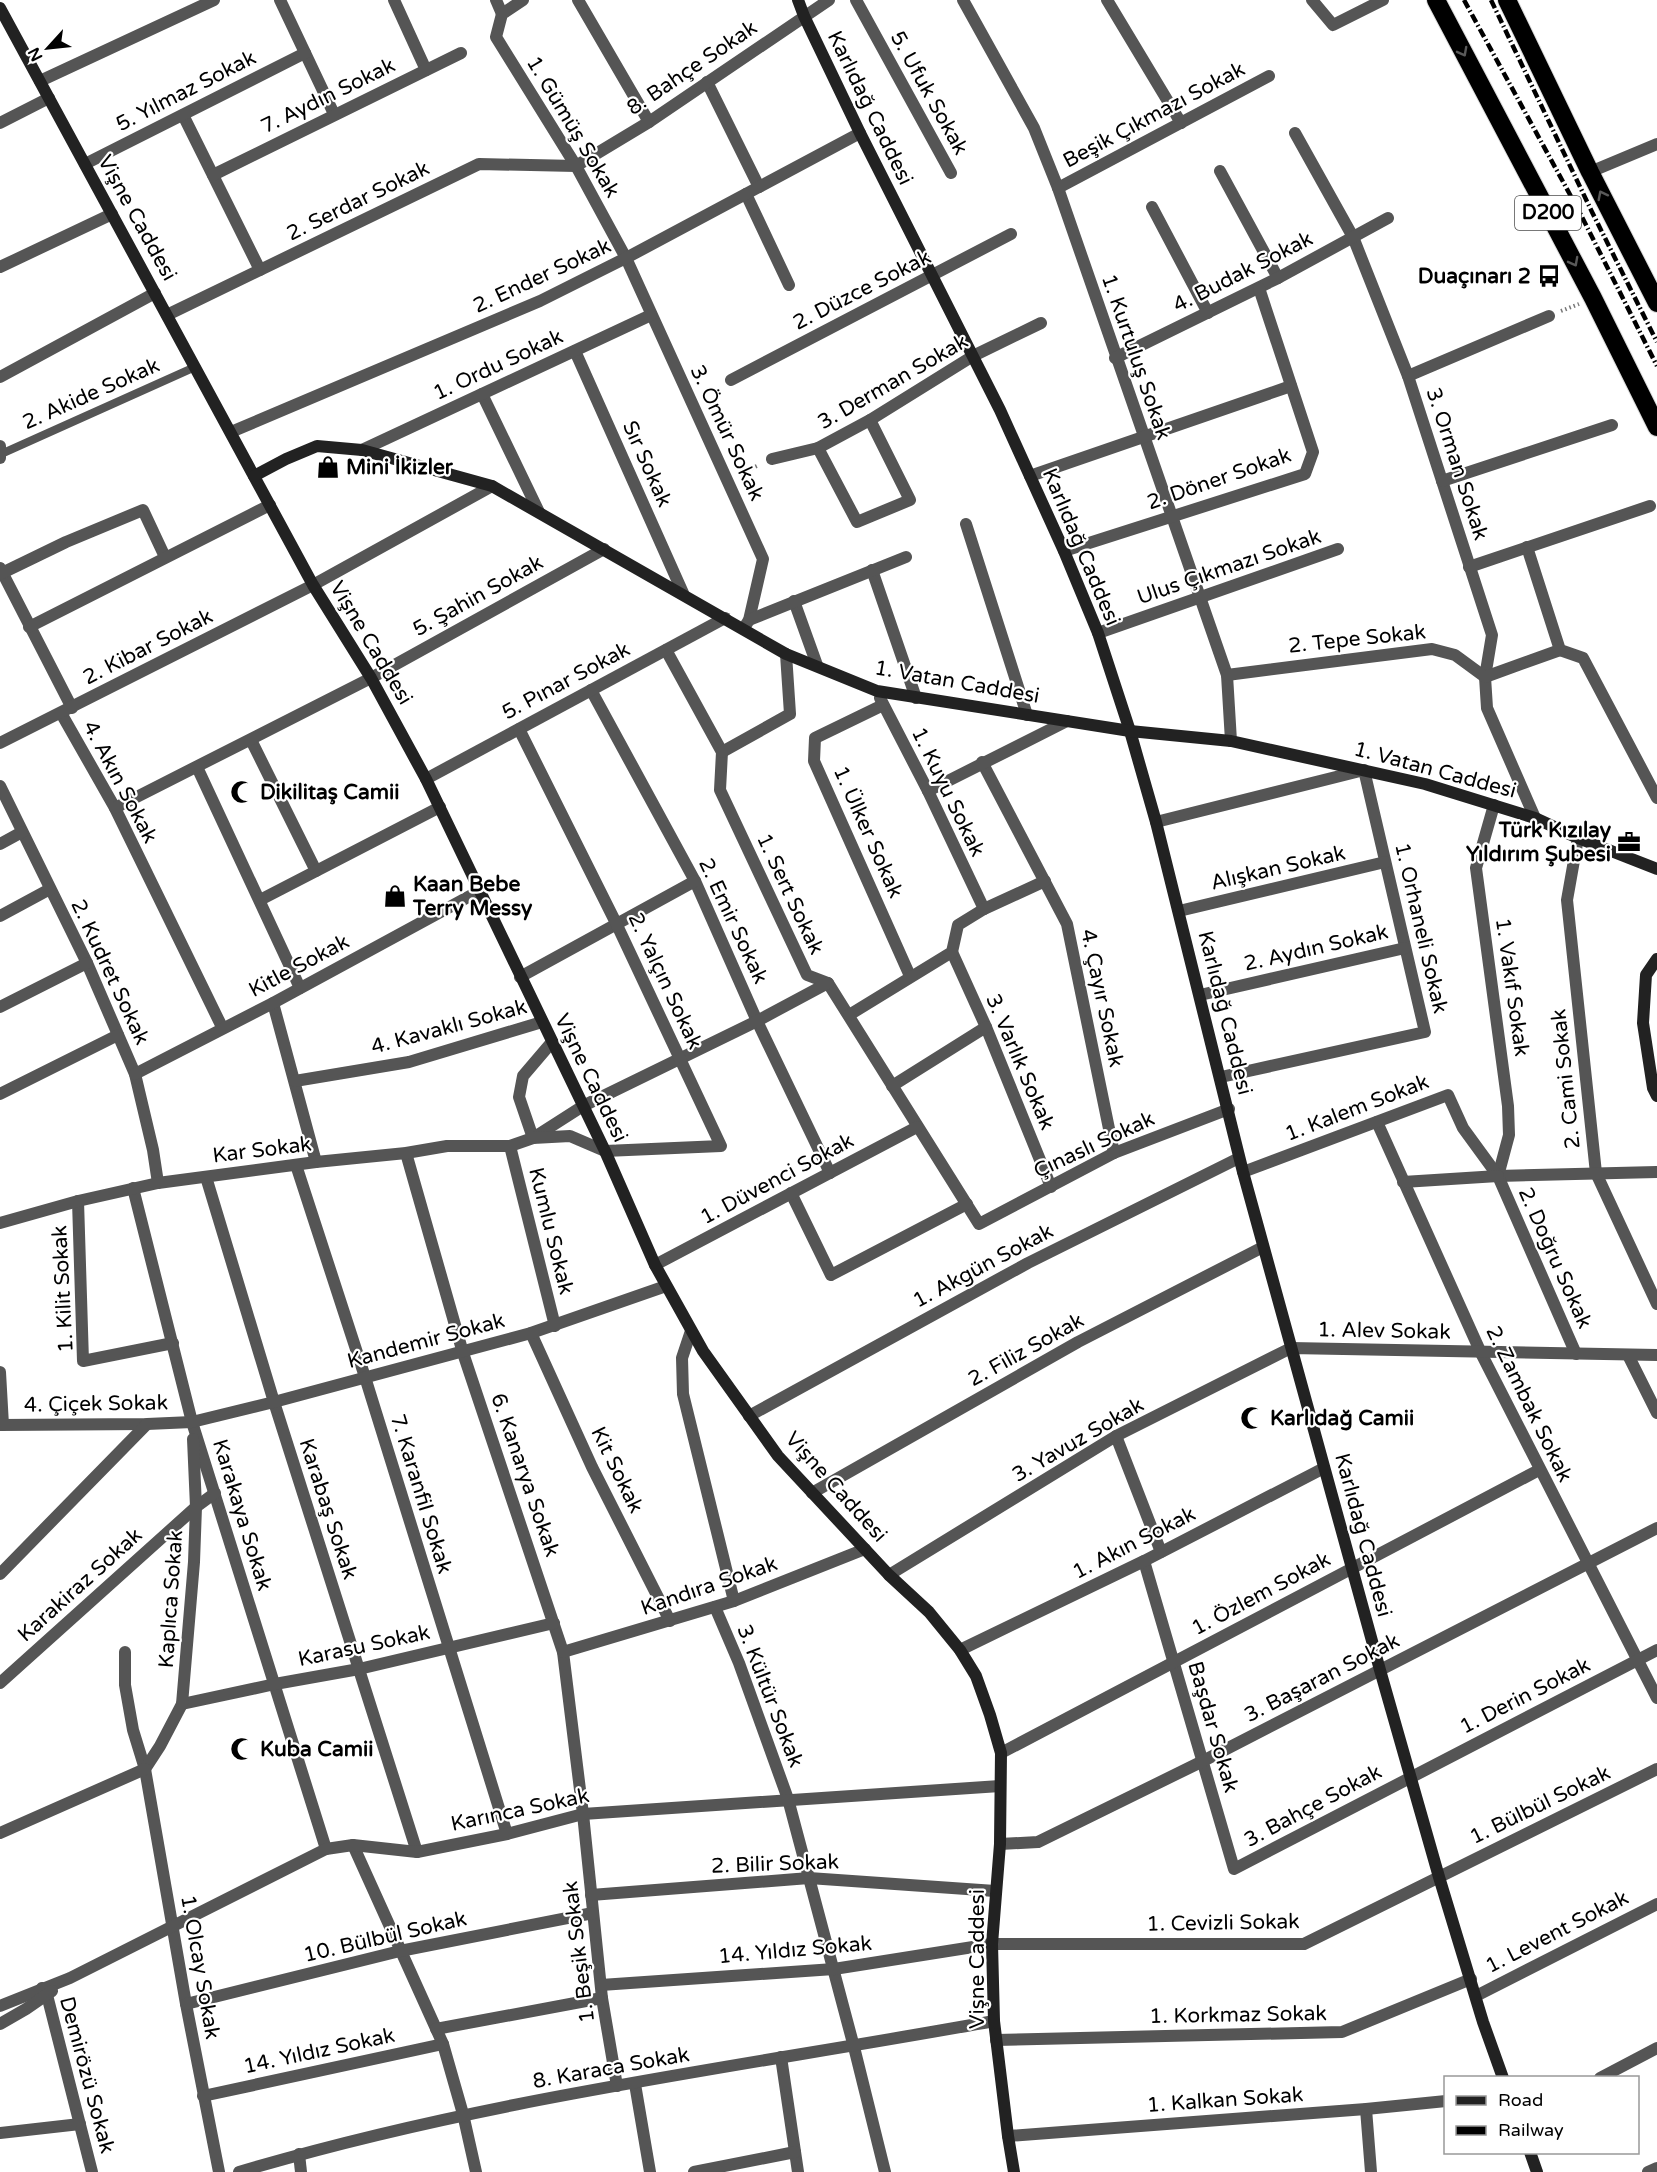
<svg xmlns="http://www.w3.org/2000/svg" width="1657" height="2172" font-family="'Varela Round',sans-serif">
<rect width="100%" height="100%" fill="#fff"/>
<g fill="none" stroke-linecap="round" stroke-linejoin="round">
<g stroke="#dbdbdb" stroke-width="20">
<g id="highway">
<path d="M 1436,0 L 1593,298 L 1657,427"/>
<path d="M 1507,0 L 1590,172 L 1657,303"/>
</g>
</g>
<g stroke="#777" stroke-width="4" stroke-dasharray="1.5 3" stroke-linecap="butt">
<path d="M 1561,311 L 1579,304"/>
<path d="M 739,474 L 759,465"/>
</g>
<path stroke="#555" stroke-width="8" d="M 1,454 L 195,367"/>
<g stroke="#555" stroke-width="12">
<path d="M 280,0 L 334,114"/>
<path d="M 394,0 L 426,70"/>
<path d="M 496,0 L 502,14"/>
<path d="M 523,0 L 502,14 L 496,37 L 576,166 L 626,258 L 763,559 L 749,620 L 744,628"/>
<path d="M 578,0 L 649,122"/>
<path d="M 856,0 L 951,173"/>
<path d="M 963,0 L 1034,128 L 1058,188 L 1227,675 L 1231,741"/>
<path d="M 1107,0 L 1181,123"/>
<path d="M 1312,0 L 1333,25 L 1383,0"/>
<path d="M 40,81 L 214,0"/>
<path d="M 707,82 L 759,187"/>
<path d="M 183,115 L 260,270"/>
<path d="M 0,123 L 49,98"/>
<path d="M 1295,133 L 1353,237 L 1408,376 L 1492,635 L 1485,677 L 1487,708 L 1535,818"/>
<path d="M 85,164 L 305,53"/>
<path d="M 1220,171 L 1278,278"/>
<path d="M 1590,172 L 1657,144"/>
<path d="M 213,175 L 461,53"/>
<path d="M 1058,188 L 1269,76"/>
<path d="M 746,194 L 789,285"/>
<path d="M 1152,207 L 1208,313"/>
<path d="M 0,267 L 112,214"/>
<path d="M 167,315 L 479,164 L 576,166 L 649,122 L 829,0"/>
<path d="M 575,351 L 683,593"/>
<path d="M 1115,358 L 1278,278 L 1388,218"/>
<path d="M 1408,376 L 1549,316"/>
<path d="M 0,377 L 155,293"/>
<path d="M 731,380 L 1011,234"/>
<path d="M 482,394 L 539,512"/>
<path d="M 231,432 L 540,301 L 626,258 L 860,133"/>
<path d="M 0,446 L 0,458"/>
<path d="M 818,448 L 857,522 L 910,500 L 870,420"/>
<path d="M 362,450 L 651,315"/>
<path d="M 772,459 L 818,448 L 870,420 L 973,356 L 1041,323"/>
<path d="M 1030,476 L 1291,386"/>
<path d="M 1442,481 L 1612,425"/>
<path d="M 966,524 L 1027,715"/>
<path d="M 1527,547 L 1560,650 L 1583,658 L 1657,798"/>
<path d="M 1064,551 L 1305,474 L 1313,452 L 1259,288"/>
<path d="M 1469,567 L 1650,506"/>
<path d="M 0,568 L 72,708"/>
<path d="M 872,570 L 916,698"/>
<path d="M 2,573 L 66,542 L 143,510 L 165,557"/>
<path d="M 794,601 L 817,665"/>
<path d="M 749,620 L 906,557"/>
<path d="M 29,627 L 270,505"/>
<path d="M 1098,633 L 1338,549"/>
<path d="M 666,650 L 722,752 L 720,790 L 807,975 L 828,983 L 979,1224 L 1114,1153 L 1229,1109"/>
<path d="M 1227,675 L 1432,649 L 1455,655 L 1485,677 L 1560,650"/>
<path d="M 591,690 L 695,881 L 757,1021 L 830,1173"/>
<path d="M 880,698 L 928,791 L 984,909"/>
<path d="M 883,705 L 815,738 L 814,761 L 910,976"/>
<path d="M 61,713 L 115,808 L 222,1027"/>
<path d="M 251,740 L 316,871"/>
<path d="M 0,743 L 313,585 L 492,486"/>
<path d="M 722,752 L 790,714 L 786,654"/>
<path d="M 982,762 L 1067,924 L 1114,1153"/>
<path d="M 197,767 L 300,988"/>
<path d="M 426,779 L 725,618"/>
<path d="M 0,786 L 87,963 L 135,1074 L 153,1150 L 158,1183"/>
<path d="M 928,791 L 1067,721"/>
<path d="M 1494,805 L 1476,868 L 1508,1106 L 1509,1135 L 1498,1176"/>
<path d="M 115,808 L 371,678 L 604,549"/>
<path d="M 1156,822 L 1364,770 L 1425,1032 L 1221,1077"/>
<path d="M 1578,838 L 1567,900 L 1596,1173 L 1657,1304"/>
<path d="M 0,844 L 22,832"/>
<path d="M 260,900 L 440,807"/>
<path d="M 1179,911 L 1385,862"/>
<path d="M 0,916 L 50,889"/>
<path d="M 952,952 L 986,1027 L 1051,1187"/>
<path d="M 520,977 L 695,881"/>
<path d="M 1200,995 L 1405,948"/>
<path d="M 273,1003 L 316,1162"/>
<path d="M 0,1007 L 87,963"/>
<path d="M 849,1015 L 952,952 L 958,925 L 984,909 L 1045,881"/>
<path d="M 552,1042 L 523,1076 L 519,1097 L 533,1138 L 583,1106 L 757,1021 L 828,983"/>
<path d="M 135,1074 L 273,1003 L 481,890"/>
<path d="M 295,1081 L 409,1062 L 542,1022"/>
<path d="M 892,1086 L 986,1027"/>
<path d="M 0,1094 L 118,1035"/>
<path d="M 1377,1122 L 1481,1353 L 1657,1698"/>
<path d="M 510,1146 L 555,1326"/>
<path d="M 406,1153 L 463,1353 L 563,1652 L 583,1814 L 602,1998 L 617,2086"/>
<path d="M 296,1165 L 365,1377 L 507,1834"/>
<path d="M 1243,1172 L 1448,1095 L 1463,1128 L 1498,1176 L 1657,1172"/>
<path d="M 1498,1176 L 1576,1354"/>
<path d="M 206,1177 L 274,1402 L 417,1852"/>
<path d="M 1403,1182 L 1498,1176"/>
<path d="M 133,1188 L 192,1422 L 326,1849"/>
<path d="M 791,1193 L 831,1275 L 967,1204"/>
<path d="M 78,1201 L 83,1361 L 173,1343"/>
<path d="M 0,1223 L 78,1201 L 158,1183 L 316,1162 L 406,1153 L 447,1146 L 510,1146 L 533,1138 L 570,1136 L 605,1151 L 721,1146 L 616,923 L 519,729"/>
<path d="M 655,1265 L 917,1127"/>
<path d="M 691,1331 L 682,1358 L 683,1394 L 734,1601"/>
<path d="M 531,1333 L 592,1467 L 670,1621"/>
<path d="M 1628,1355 L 1657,1413"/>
<path d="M 0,1372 L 3,1425"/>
<path d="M 749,1416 L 1028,1263 L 1239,1158"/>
<path d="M 0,1425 L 147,1424 L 192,1422 L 274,1402 L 531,1333 L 666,1286"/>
<path d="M 1116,1436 L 1161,1552"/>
<path d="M 812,1493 L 1078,1342 L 1263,1247"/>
<path d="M 1144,1561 L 1234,1869 L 1657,1650"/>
<path d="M 0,1574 L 147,1424"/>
<path d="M 889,1575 L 1116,1436 L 1291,1348 L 1657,1355"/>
<path d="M 715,1607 L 739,1663 L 788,1799 L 854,2047 L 885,2172"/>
<path d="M 960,1650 L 1144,1561 L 1324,1468"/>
<path d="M 125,1652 L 125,1685 L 133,1730 L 145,1769 L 186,2004 L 219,2172"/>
<path d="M 563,1652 L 734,1601 L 865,1549"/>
<path d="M 0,1683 L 196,1507 L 215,1493"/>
<path d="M 182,1704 L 275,1684 L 359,1669 L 554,1623"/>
<path d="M 1001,1753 L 1539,1470"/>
<path d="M 145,1769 L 160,1746 L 182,1704 L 194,1562 L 196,1507 L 193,1439"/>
<path d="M 0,1833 L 145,1769"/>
<path d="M 1000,1844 L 1038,1842 L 1203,1761 L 1657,1528"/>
<path d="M 353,1845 L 443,2044 L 463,2114 L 476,2172"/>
<path d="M 591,1895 L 809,1878 L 995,1891"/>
<path d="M 601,1985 L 834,1969 L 992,1944 L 1304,1944 L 1657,1769"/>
<path d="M 42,1988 L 47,1995 L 92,2172"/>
<path d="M 1476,1996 L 1657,1904"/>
<path d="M 186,2004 L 400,1951 L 593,1913"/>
<path d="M 0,2006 L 70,1978 L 326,1849 L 353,1845 L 417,1852 L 507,1834 L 583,1814 L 1000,1786"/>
<path d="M 0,2024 L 26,2009 L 52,1991"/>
<path d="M 436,2029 L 602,1998"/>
<path d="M 996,2040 L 1342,2032 L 1471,1979"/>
<path d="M 781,2057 L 798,2172"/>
<path d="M 1600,2078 L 1657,2048"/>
<path d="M 635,2084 L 650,2172"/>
<path d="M 203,2096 L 443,2044"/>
<path d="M 1366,2109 L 1371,2172"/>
<path d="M 0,2133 L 80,2124"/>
<path d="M 1008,2136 L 1366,2109 L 1446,2101"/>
<path d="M 299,2154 L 301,2172"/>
<path d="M 239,2172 C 486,2098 741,2067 994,2021"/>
<path d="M 694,2172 L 795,2152"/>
<path d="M 1648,2172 L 1657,2168"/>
</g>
<g stroke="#222" stroke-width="12">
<path d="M 798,0 L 804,16 L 860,133 L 1000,410 L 1064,551 L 1098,633 L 1130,731 L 1156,822 L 1243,1172 L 1380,1670 L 1439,1877 L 1483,2022 L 1503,2078"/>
<path d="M 0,8 L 313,585 L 371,678 L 426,779 L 605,1151 L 655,1265 L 703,1351 L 778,1456 L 889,1575 L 929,1612 L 960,1650 L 976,1676 L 990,1715 L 1001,1753 L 1000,1844 L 992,1944 L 994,2021 L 1008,2136 L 1014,2172"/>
<path d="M 254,476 L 286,459 L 317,446 L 362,450 L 492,486 L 786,654 L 877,691 L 1130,731 L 1231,741 L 1425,784 L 1535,818 L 1578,838 L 1657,869"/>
<path d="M 1657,959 L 1646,975 L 1643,1023 L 1653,1088 L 1657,1096"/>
<path d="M 1530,2152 L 1537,2172"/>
</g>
<use href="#highway" stroke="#000" stroke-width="18"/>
<g stroke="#000" stroke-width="4.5" stroke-dasharray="9 3 1.5 3" stroke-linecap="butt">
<path d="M 1464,0 L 1580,213 L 1657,366"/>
<path d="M 1491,0 L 1592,212 L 1657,342"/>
</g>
</g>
<defs><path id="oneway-chevron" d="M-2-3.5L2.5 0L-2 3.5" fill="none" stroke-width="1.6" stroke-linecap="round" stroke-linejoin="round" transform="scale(1.5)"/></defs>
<g stroke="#595959">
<use href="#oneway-chevron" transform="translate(1463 52) rotate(62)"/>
<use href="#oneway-chevron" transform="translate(1602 195) rotate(-117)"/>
<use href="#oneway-chevron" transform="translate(1574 262) rotate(62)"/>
</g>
<defs>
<g id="bus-bare" transform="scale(1.8)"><path d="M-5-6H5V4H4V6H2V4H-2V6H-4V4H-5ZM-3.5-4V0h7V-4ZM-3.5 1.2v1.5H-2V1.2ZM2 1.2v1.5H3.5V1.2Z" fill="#000" stroke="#fff" stroke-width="2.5" paint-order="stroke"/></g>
<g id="shop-bare" transform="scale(1.8)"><path d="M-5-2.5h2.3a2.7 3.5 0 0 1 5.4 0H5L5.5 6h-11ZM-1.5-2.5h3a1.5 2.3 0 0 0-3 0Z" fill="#000" stroke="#fff" stroke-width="2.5" paint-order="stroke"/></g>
<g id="mosque-bare" transform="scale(1.8)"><path d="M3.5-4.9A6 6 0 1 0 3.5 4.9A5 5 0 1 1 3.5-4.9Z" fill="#000" stroke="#fff" stroke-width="2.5" paint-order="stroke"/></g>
<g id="office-bare" transform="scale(1.8)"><path d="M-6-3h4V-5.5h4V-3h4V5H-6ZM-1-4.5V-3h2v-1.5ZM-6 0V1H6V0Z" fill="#000" stroke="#fff" stroke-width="2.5" paint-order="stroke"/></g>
</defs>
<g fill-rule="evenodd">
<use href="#bus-bare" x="1549" y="276"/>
<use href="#shop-bare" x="328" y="467"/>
<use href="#mosque-bare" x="242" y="792"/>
<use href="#office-bare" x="1629" y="842"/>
<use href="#shop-bare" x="395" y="896"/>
<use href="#mosque-bare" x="1252" y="1418"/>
<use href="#mosque-bare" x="242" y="1749"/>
</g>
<g text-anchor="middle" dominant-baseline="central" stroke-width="4.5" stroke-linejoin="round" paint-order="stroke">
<rect fill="#fff" stroke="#4c4c4c" stroke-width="1.5" x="1515" y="196" width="66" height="34" rx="4.5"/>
<g font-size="20" font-weight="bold" fill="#000">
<text x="1548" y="213">D200</text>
</g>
<g font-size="21" fill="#000" stroke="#fff">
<text transform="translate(692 68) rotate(-34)">8. Bahçe Sokak</text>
<text transform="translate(186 91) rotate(-27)">5. Yılmaz Sokak</text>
<text transform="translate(929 93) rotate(61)">5. Ufuk Sokak</text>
<text transform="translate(328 96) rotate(-26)">7. Aydın Sokak</text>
<text transform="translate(870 108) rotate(64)">Karlıdağ Caddesi</text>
<text transform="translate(1154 115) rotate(-28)">Beşik Çıkmazı Sokak</text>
<text transform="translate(573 127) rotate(59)">1. Gümüş Sokak</text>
<text transform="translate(358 201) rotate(-26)">2. Serdar Sokak</text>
<text transform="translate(137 218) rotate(61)">Vişne Caddesi</text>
<text transform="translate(1243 272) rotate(-27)">4. Budak Sokak</text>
<text transform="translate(542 276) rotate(-25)">2. Ender Sokak</text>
<text transform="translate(862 290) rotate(-27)">2. Düzce Sokak</text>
<text transform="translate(1136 357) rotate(71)">1. Kurtuluş Sokak</text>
<text transform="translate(498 365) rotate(-25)">1. Ordu Sokak</text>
<text transform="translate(893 382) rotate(-30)">3. Derman Sokak</text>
<text transform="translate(91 394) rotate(-24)">2. Akide Sokak</text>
<text transform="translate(727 433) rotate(65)">3. Ömür Sokak</text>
<text transform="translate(647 464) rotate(66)">Sır Sokak</text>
<text transform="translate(1457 464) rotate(72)">3. Orman Sokak</text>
<text transform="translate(1219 479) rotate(-19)">2. Döner Sokak</text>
<text transform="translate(1081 547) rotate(67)">Karlıdağ Caddesi</text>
<text transform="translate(1229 567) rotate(-19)">Ulus Çıkmazı Sokak</text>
<text transform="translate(478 596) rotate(-29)">5. Şahin Sokak</text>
<text transform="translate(1357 639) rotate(-6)">2. Tepe Sokak</text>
<text transform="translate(371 643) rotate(59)">Vişne Caddesi</text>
<text transform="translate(148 647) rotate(-27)">2. Kibar Sokak</text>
<text transform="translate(566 681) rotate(-28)">5. Pınar Sokak</text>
<text transform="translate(957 682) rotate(10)">1. Vatan Caddesi</text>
<text transform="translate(1435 770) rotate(15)">1. Vatan Caddesi</text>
<text transform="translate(120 782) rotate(62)">4. Akın Sokak</text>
<text transform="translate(948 792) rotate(64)">1. Kuyu Sokak</text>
<text transform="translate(868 832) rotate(66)">1. Ülker Sokak</text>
<text transform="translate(1278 868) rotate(-13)">Alışkan Sokak</text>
<text transform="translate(790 894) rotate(65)">1. Sert Sokak</text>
<text transform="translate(733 921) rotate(65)">2. Emir Sokak</text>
<text transform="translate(1421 928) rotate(77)">1. Orhaneli Sokak</text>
<text transform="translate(1316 948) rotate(-13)">2. Aydın Sokak</text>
<text transform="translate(299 966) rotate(-28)">Kitle Sokak</text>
<text transform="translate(110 972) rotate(65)">2. Kudret Sokak</text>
<text transform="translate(665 981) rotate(65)">2. Yalçın Sokak</text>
<text transform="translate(1512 987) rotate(82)">1. Vakıf Sokak</text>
<text transform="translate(1102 998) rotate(78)">4. Çayır Sokak</text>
<text transform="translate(1225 1013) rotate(76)">Karlıdağ Caddesi</text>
<text transform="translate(449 1027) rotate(-15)">4. Kavaklı Sokak</text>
<text transform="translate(1020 1062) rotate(67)">3. Varlık Sokak</text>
<text transform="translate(591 1078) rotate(64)">Vişne Caddesi</text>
<text transform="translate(1566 1079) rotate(-96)">2. Cami Sokak</text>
<text transform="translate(1357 1108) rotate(-21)">1. Kalem Sokak</text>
<text transform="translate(1094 1145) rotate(-25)">Çınaslı Sokak</text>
<text transform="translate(262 1150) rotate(-7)">Kar Sokak</text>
<text transform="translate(777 1179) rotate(-28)">1. Düvenci Sokak</text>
<text transform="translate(551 1231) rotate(76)">Kumlu Sokak</text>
<text transform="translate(1555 1258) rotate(66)">2. Doğru Sokak</text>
<text transform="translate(983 1266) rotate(-28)">1. Akgün Sokak</text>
<text transform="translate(63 1289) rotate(-93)">1. Kilit Sokak</text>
<text transform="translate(1384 1331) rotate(1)">1. Alev Sokak</text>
<text transform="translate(426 1341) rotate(-15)">Kandemir Sokak</text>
<text transform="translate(1026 1350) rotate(-29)">2. Filiz Sokak</text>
<text transform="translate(96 1404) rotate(-1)">4. Çiçek Sokak</text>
<text transform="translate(1529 1404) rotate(64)">2. Zambak Sokak</text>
<text transform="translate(1078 1440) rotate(-30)">3. Yavuz Sokak</text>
<text transform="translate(617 1470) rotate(64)">Kit Sokak</text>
<text transform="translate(525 1475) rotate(71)">6. Kanarya Sokak</text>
<text transform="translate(836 1487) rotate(48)">Vişne Caddesi</text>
<text transform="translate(421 1494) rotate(73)">7. Karanfil Sokak</text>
<text transform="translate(328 1509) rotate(72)">Karabaş Sokak</text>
<text transform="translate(242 1515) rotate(73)">Karakaya Sokak</text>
<text transform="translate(1363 1535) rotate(75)">Karlıdağ Caddesi</text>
<text transform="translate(1134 1543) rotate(-27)">1. Akın Sokak</text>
<text transform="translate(80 1585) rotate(-42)">Karakiraz Sokak</text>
<text transform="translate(709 1586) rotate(-19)">Kandıra Sokak</text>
<text transform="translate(1261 1594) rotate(-28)">1. Özlem Sokak</text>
<text transform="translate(171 1599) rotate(-86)">Kaplıca Sokak</text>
<text transform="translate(364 1646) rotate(-12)">Karasu Sokak</text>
<text transform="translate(1322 1678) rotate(-27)">3. Başaran Sokak</text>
<text transform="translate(770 1696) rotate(69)">3. Kültür Sokak</text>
<text transform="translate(1525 1696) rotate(-27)">1. Derin Sokak</text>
<text transform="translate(1213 1727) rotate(74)">Başdar Sokak</text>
<text transform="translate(1540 1805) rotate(-26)">1. Bülbül Sokak</text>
<text transform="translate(1313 1806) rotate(-28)">3. Bahçe Sokak</text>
<text transform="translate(520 1810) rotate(-12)">Karınca Sokak</text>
<text transform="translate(775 1864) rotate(-2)">2. Bilir Sokak</text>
<text transform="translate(1223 1923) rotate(-1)">1. Cevizli Sokak</text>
<text transform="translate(1557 1932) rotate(-27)">1. Levent Sokak</text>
<text transform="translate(385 1937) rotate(-13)">10. Bülbül Sokak</text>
<text transform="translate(795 1950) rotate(-5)">14. Yıldız Sokak</text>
<text transform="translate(579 1952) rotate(-97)">1. Beşik Sokak</text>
<text transform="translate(977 1959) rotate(-90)">Vişne Caddesi</text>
<text transform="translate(200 1967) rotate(80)">1. Olcay Sokak</text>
<text transform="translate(1238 2015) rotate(-1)">1. Korkmaz Sokak</text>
<text transform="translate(319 2051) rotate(-12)">14. Yıldız Sokak</text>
<text transform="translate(611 2068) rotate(-10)">8. Karaca Sokak</text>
<text transform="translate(87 2075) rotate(75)">Demirözü Sokak</text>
<text transform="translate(1225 2100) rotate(-4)">1. Kalkan Sokak</text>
</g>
<g font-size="21" font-weight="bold" fill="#000" stroke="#fff" text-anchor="start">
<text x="1531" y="276" text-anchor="end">Duaçınarı 2</text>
<text x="346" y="467">Mini İkizler</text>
<text x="260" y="792">Dikilitaş Camii</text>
<text x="1611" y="830" text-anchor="end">Türk Kızılay<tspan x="1611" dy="24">Yıldırım Şubesi</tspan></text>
<text x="413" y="884">Kaan Bebe<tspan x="413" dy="24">Terry Messy</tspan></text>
<text x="1270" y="1418">Karlıdağ Camii</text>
<text x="260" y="1749">Kuba Camii</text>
</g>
</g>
<rect x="1444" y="2076" width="195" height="78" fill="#ffffff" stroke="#999999" stroke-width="1.5"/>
<rect x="1456" y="2096" width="30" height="9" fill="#222222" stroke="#999999" stroke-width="1.5"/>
<text x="1498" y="2106" font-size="18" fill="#000000">Road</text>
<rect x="1456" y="2126" width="30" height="9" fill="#000000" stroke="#999999" stroke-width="1.5"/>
<text x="1498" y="2136" font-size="18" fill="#000000">Railway</text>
<g transform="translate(48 48) rotate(243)" stroke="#ffffff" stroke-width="4.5" paint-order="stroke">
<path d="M0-4.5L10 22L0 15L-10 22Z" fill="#000000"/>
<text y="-9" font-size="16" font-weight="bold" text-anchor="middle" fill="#000000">N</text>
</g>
</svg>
